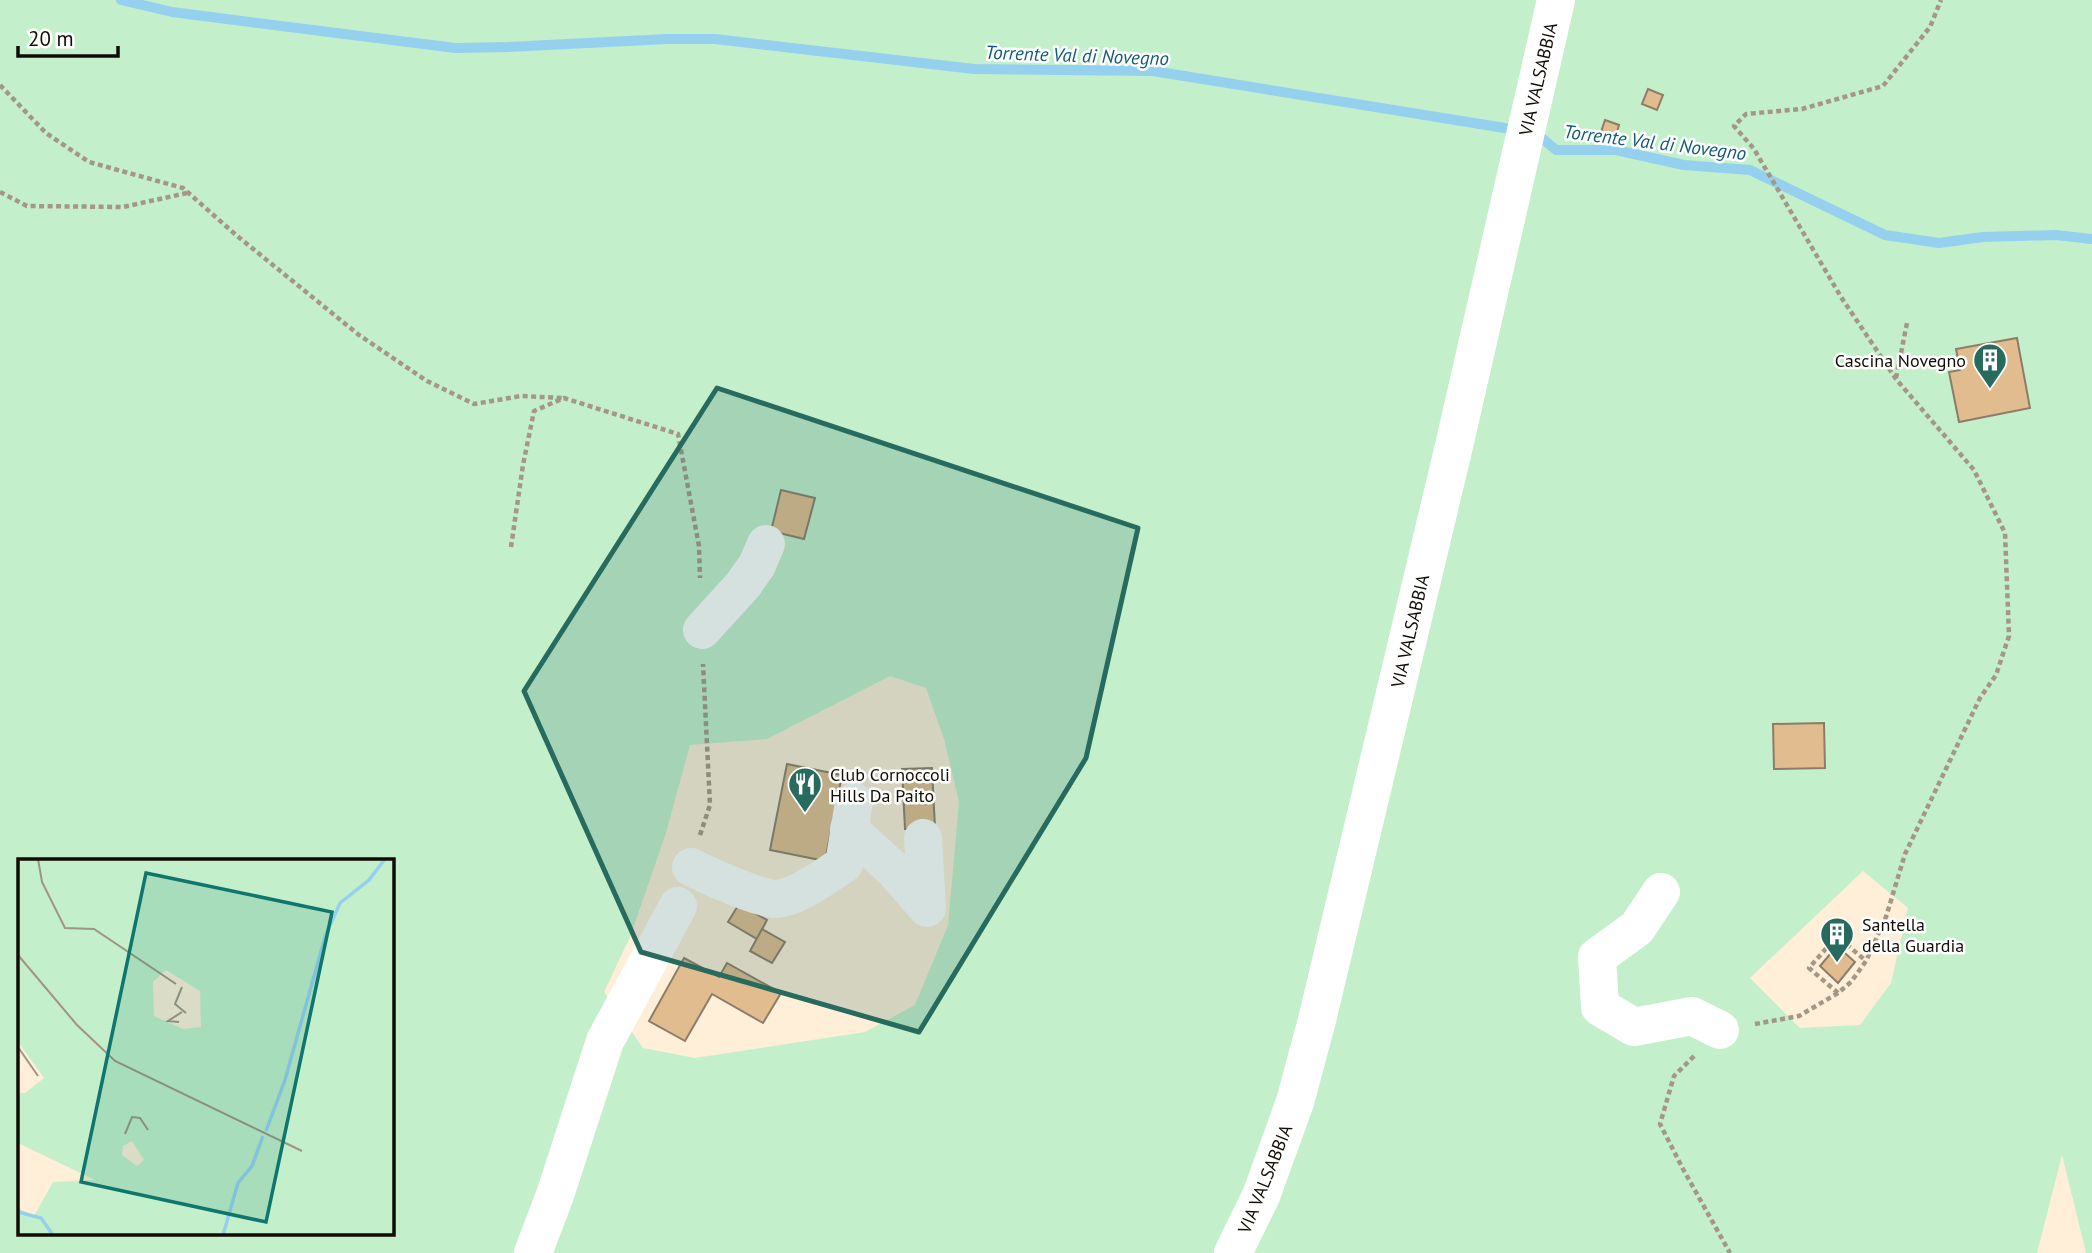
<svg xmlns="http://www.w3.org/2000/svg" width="2092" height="1253" font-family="'PT Sans',sans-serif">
<rect width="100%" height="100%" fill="#ffeed8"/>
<path fill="#c4efcb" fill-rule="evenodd" d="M 0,0 L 2092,0 L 2092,1253 L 2086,1253 L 2062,1155 L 2037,1253 L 0,1253 ZM 890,676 L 926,688 L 944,739 L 959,802 L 948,925 L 915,1005 L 865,1032 L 695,1058 L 643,1048 L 604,992 L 630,937 L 666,833 L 690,745 L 767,739 ZM 19,861 L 392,861 L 392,1234 L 19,1234 ZM 1863,871 L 1908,908 L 1891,983 L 1860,1025 L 1800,1028 L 1750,978 Z"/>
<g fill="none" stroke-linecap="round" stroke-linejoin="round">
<g stroke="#95d0ee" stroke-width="10">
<path d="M 121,0 L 172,12 L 455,48 L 508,47 L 667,39 L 715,39 L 974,69 L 1153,71 L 1517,130"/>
<path d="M 1536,133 L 1556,150 L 1616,150 L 1684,165 L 1750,170 L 1885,235 L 1939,243 L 1983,237 L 2056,235 L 2092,239"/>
</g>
</g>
<g fill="#e1bc8e" stroke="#8c7d6a" stroke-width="2">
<path d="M 1648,89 L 1663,95 L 1657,110 L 1642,104 Z"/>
<path d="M 1605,120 L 1619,125 L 1614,143 L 1599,138 Z"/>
<path d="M 2017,338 L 2030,408 L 1959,422 L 1949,372 L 1960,370 L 1956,349 Z"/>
<path d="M 781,490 L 815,498 L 804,539 L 771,531 Z"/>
<path d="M 1824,723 L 1825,768 L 1774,769 L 1773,724 Z"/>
<path d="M 787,764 L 842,775 L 825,861 L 770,850 Z"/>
<path d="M 932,768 L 935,828 L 905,829 L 902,769 Z"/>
<path d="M 739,904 L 767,920 L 757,939 L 728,922 Z"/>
<path d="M 762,929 L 785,942 L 772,963 L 750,951 Z"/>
<path d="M 1837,946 L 1855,962 L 1838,983 L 1820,966 Z"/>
<path d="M 684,958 L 719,977 L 727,963 L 781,993 L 763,1023 L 712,994 L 685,1041 L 649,1021 Z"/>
</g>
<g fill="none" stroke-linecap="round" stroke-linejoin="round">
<g stroke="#a49787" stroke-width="4.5" stroke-dasharray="5 3.5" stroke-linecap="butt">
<path d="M 0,85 L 46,133 L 89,162 L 183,188 L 236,235 L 359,335 L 427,381 L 474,404 L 521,396 L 563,398"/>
<path d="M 0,192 L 27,206 L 123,207 L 187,193"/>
<path d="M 1896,378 L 1907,323"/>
<path d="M 511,547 L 523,465 L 534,411 L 564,398 L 678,434 L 699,546 L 700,578"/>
<path d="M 700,835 L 710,805 L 703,664"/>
<path d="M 1838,993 L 1809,968 L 1837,936 L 1866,961"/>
<path d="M 1755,1024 L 1799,1016 L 1838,993 L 1851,982 L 1866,961 L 1886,917 L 1905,854 L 1980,698 L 1996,675 L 2009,636 L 2005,533 L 1974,470 L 1896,379 L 1841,297 L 1754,149 L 1734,126 L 1746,114 L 1802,109 L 1883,86 L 1930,27 L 1941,0"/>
<path d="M 1694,1056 L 1674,1076 L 1660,1124 L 1683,1169 L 1730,1253"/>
</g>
<g stroke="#fff" stroke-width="38">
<path d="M 702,630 L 743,585 L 757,565 L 766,544"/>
<path d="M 849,829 L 895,871 L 927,908 L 923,838"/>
<path d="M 691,867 C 704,874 764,901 777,899 C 798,897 826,876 844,864 L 854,802"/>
<path d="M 1661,892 L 1637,928 L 1597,957 L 1600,1007 L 1634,1027 L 1692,1016 L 1720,1030"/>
<path d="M 533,1253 L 555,1195 L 605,1041 L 678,906"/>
</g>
<path stroke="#fff" stroke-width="38" d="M 1233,1253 L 1261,1196 L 1295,1102 L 1317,1020 L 1454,446 L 1556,0"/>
</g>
<path fill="#266b5d" fill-opacity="0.2" stroke="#266b5d" stroke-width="5" stroke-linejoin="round" d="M 717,388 L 1138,528 L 1086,758 L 919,1032 L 641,952 L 524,691 Z"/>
<defs>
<g id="building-pin" transform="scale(1.75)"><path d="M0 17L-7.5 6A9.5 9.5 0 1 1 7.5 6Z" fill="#266b5d" stroke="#fefefe"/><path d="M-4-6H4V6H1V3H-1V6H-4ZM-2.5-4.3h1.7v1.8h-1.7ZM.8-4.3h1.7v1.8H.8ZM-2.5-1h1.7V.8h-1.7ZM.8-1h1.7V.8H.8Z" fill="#fff"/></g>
<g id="restaurant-pin" transform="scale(1.75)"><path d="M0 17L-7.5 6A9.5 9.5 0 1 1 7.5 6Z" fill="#266b5d" stroke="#fefefe"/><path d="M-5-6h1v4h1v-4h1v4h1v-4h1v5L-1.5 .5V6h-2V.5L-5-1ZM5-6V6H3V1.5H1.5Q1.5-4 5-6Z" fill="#fff"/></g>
</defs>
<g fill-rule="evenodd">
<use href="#building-pin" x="1990" y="360"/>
<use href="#restaurant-pin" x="805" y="784"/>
<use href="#building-pin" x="1837" y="934"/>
</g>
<g text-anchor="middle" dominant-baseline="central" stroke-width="5" stroke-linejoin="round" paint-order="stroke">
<g font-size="18" fill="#110c05" stroke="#fefefe">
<text transform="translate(1538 79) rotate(-77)">VIA VALSABBIA</text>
<text transform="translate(1410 631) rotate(-77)">VIA VALSABBIA</text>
<text transform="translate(1265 1179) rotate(-68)">VIA VALSABBIA</text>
</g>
<g font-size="18" fill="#110c05" stroke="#fefefe" text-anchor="start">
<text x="1966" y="360" text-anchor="end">Cascina Novegno</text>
<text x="830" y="774">Club Cornoccoli<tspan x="830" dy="21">Hills Da Paito</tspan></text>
<text x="1862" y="924">Santella<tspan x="1862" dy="21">della Guardia</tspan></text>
</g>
<g font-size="19" font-style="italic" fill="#115b79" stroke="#fefefe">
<text transform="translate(1077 55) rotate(2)">Torrente Val di Novegno</text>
<text transform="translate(1655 142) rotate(7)">Torrente Val di Novegno</text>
</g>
</g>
<g transform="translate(18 859)">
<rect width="376" height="376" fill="#ffeed8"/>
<path d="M 0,0 L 376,0 L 376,376 L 0,376 L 0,349 L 16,357 L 35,323 L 77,321 L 0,284 L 0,234 L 7,234 L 26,219 L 0,183 ZM 148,111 L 182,132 L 183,168 L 165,170 L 136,157 L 135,123 ZM 114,282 L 126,301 L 119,307 L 104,296 L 105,287 Z" fill="#c4efcb" fill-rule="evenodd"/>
<path fill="none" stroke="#95d0ee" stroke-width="3.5" d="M 248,272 L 267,221 L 307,78 L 322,44 L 351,21 L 367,0M 0,353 L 23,359 L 35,376M 205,376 L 220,324 L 234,307 L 245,277"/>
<path fill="none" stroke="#a09484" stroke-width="2" d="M 20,0 L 24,23 L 47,69 L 76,70 L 158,125M 0,96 L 59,166 L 97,202 L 284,292M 164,128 L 157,145 L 168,154M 161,163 L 150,162 L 164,153M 0,188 L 20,217M 107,275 L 114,258 L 122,259 L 130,271"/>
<path fill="#0f766e" fill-opacity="0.15" stroke="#0f766e" stroke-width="3.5" d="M 128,14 L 314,53 L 248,363 L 63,323 Z"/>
<rect width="376" height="376" fill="none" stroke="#110c05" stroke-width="3.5"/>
</g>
<path d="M18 46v10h100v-10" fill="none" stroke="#110c05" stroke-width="3.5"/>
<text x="28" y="46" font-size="21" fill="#110c05" stroke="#fefefe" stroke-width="5" paint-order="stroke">20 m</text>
</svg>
